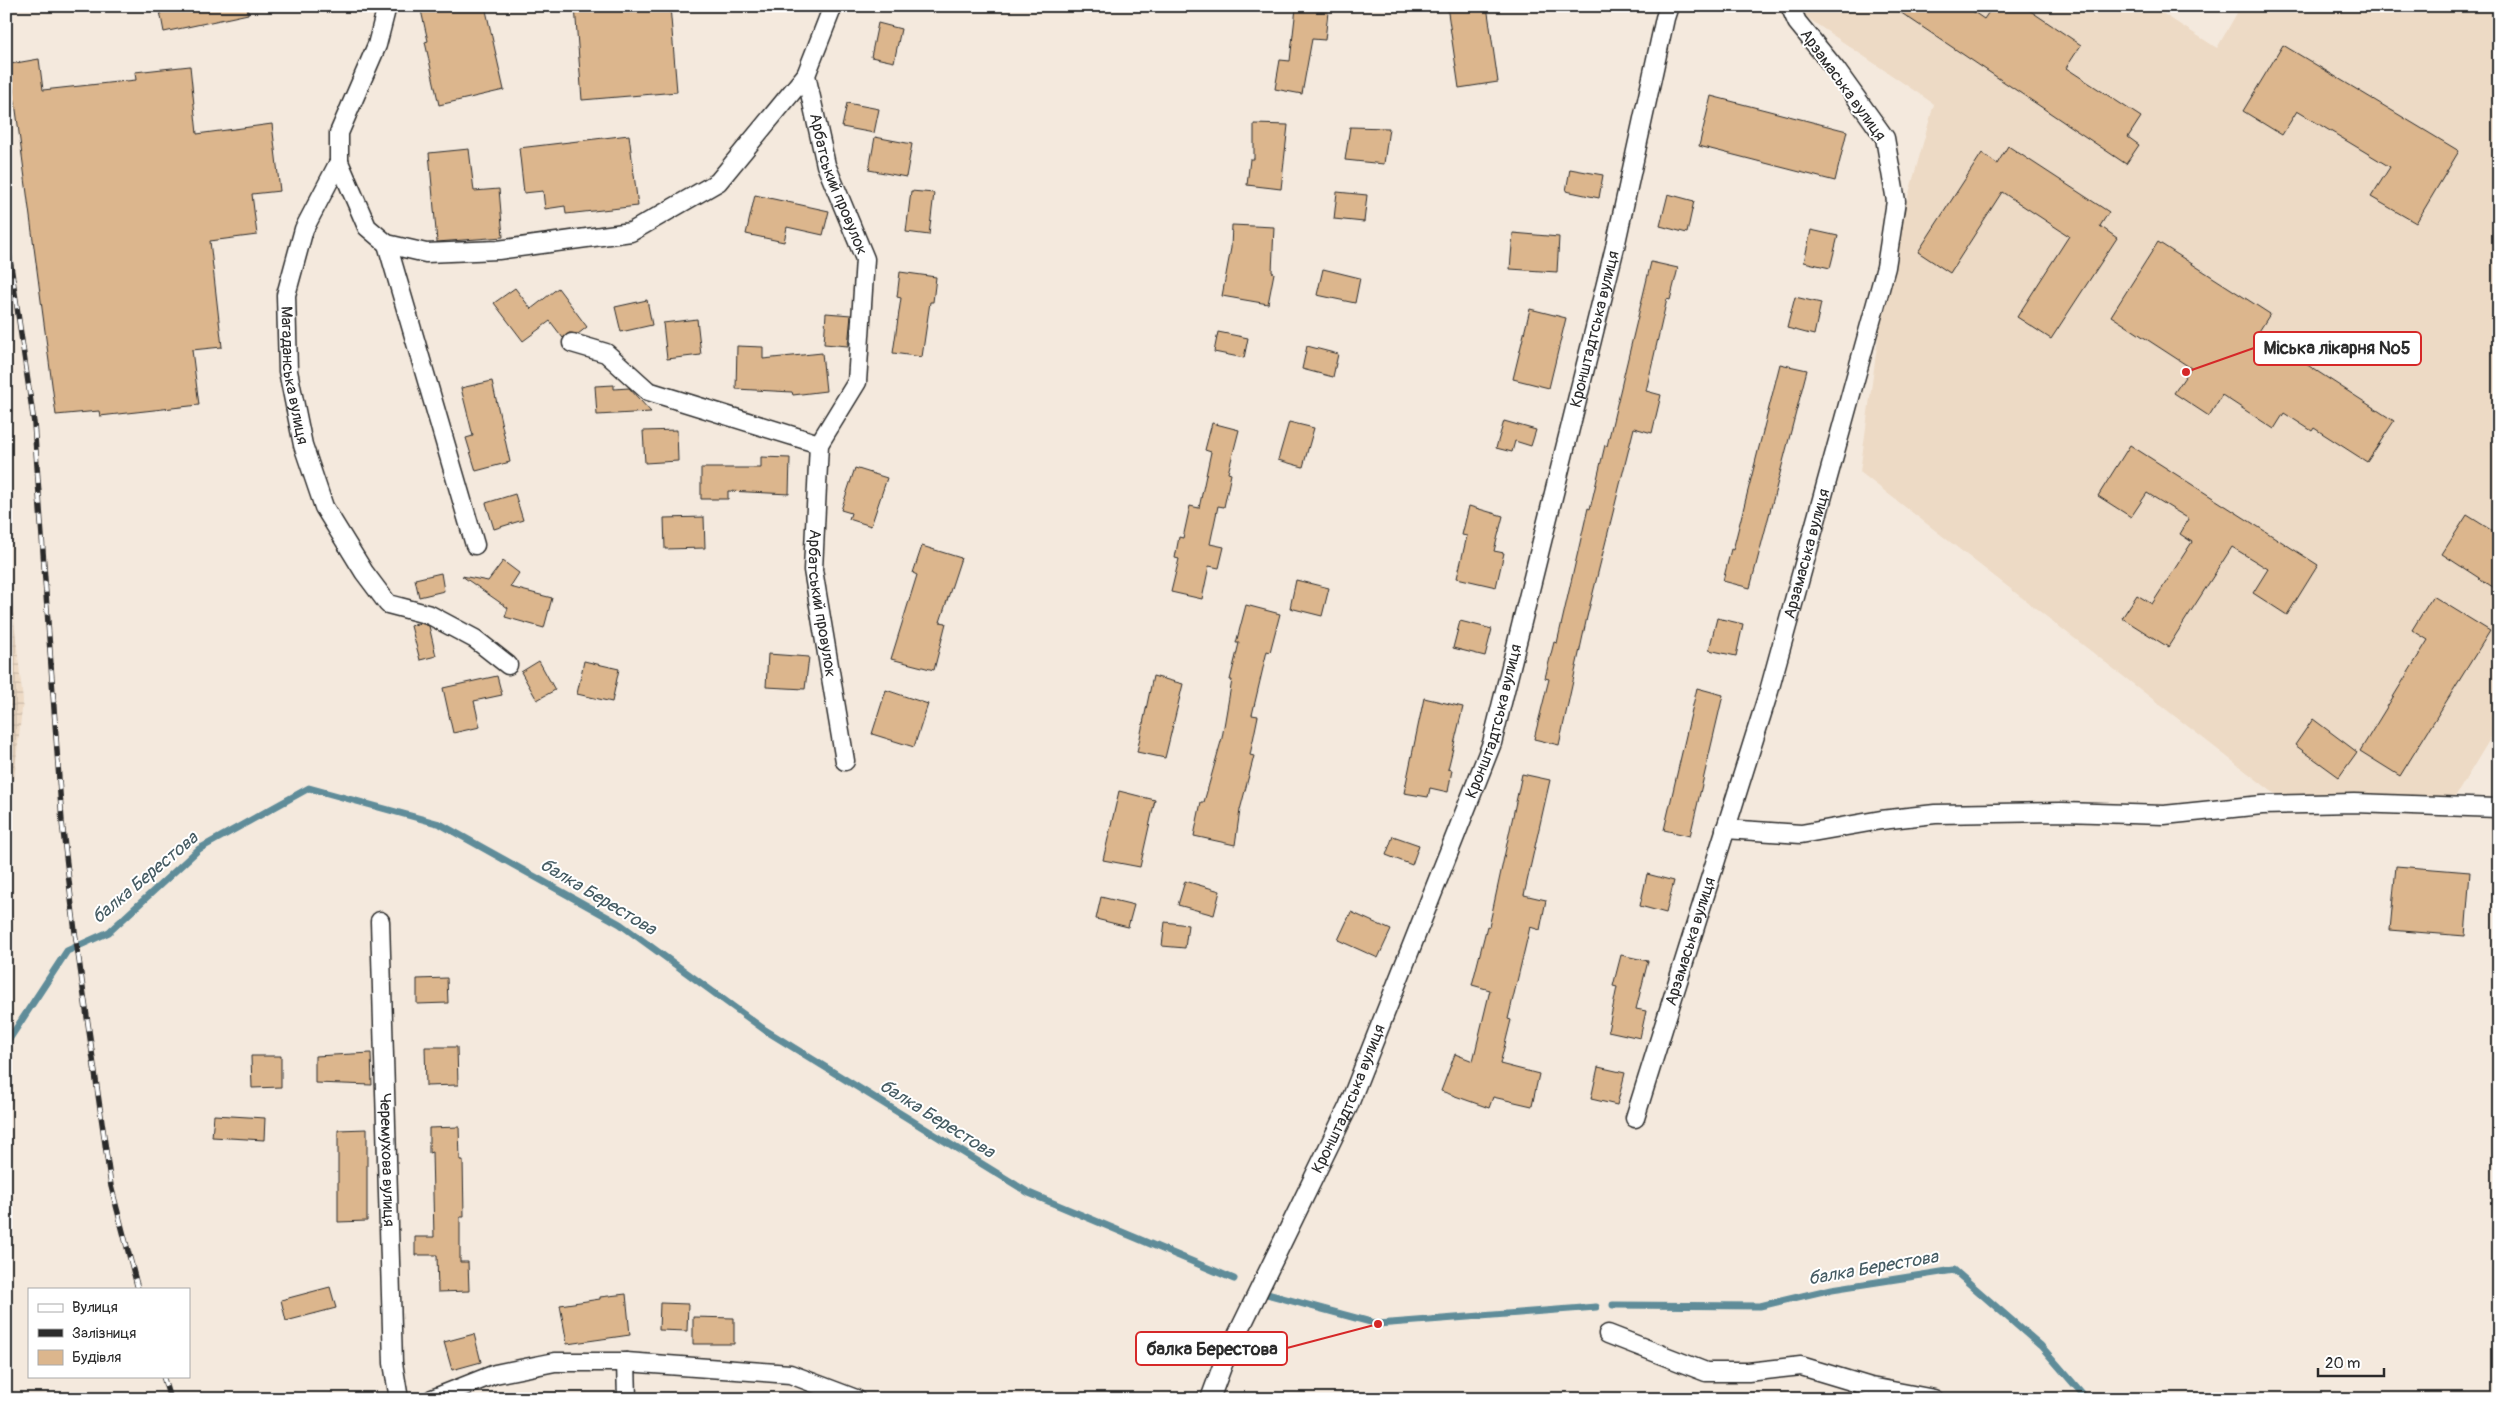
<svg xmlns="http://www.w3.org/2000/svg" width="2505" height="1405" font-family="Pangolin,sans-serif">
<defs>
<pattern id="industrial-grid" width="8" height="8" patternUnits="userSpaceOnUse" patternTransform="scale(1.25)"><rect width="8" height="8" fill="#eddac5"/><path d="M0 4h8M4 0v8" fill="none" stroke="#cbbba9"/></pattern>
</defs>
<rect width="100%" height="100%" fill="#f4e9dd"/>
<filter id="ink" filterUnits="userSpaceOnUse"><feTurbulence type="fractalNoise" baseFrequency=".02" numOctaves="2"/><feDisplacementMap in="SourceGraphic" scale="10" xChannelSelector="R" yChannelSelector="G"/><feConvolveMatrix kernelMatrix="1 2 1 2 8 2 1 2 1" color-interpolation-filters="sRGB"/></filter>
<g filter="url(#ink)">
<path fill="#eddac5" d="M 1790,6 L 2151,6 L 2217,48 L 2241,6 L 2499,6 L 2499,724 L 2455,797 L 2275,794 L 1860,472 L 1887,272 L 1934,104 Z"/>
<path fill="url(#industrial-grid)" d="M 6,549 L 23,701 L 14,778 L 6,780 Z"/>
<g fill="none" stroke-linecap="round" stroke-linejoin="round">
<g stroke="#5f8c99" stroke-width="7">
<path d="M 6,1044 L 67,951 L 109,932 L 199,849 L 309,788 L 440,824 L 620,924 L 765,1030 L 1029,1193 L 1234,1279"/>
<path d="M 1267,1294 L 1378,1324 L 1596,1307"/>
<path d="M 1613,1305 L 1760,1306 L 1832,1289 L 1954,1270 L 2041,1346 L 2087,1399"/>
</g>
</g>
<g fill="#dcb68d" stroke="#2b2b2b">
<path d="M 159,6 L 248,6 L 248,14 L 164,32 Z"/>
<path d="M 420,6 L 485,6 L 504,90 L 439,105 L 425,42 L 428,41 Z"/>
<path d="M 575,6 L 670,6 L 677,92 L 582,100 Z"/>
<path d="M 1447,6 L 1487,6 L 1498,82 L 1459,88 Z"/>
<path d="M 1891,6 L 1965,6 L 1984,19 L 1993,6 L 2023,6 L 2081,45 L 2066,68 L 2141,117 L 2128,137 L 2139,145 L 2126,164 Z"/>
<path d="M 1296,8 L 1328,12 L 1325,40 L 1312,39 L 1302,94 L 1275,89 L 1280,60 L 1290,61 Z"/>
<path d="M 878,23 L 901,29 L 894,62 L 871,57 Z"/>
<path d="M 2283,45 L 2459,151 L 2416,223 L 2371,197 L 2390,167 L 2297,111 L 2282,135 L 2243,111 Z"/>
<path d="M 39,59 L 43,90 L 136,80 L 135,72 L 190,66 L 197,134 L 272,124 L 280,191 L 252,194 L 257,235 L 210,241 L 222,347 L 192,350 L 199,405 L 100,416 L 99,411 L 56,415 L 10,64 Z"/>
<path d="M 1711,96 L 1847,131 L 1835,181 L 1699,146 Z"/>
<path d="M 847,103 L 879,109 L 874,133 L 842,127 Z"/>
<path d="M 1254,124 L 1288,125 L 1281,189 L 1247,185 L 1250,159 L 1254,159 Z"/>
<path d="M 1350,127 L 1389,128 L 1384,164 L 1345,160 Z"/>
<path d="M 629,135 L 638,206 L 566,214 L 565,206 L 545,209 L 543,191 L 524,193 L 519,148 Z"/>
<path d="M 875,137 L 912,144 L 906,177 L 869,170 Z"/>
<path d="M 2008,146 L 2109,212 L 2100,226 L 2117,238 L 2051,339 L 2017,317 L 2069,236 L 2002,192 L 1950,273 L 1918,252 L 1982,153 L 1997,164 Z"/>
<path d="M 469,149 L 474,191 L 499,189 L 503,237 L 437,242 L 429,153 Z"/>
<path d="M 1570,169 L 1603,175 L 1599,198 L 1566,191 Z"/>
<path d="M 911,191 L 934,193 L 929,235 L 906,232 Z"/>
<path d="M 1337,192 L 1367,195 L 1364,222 L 1334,219 Z"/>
<path d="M 1668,194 L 1694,201 L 1687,233 L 1660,226 Z"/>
<path d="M 755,195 L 829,211 L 823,235 L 787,227 L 784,242 L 746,234 Z"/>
<path d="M 1232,225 L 1274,227 L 1272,272 L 1274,273 L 1268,304 L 1222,296 L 1231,248 Z"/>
<path d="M 1811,230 L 1838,236 L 1830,268 L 1804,262 Z"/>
<path d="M 1513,233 L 1559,237 L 1557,272 L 1510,269 Z"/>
<path d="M 2158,242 L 2270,314 L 2258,333 L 2394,421 L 2367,462 L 2314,428 L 2312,431 L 2284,413 L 2274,429 L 2222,395 L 2209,416 L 2174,393 L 2191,368 L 2111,316 Z"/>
<path d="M 1651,262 L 1678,268 L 1670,300 L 1667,299 L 1646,391 L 1661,395 L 1652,433 L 1634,428 L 1587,617 L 1559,745 L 1534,739 L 1549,679 L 1545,678 L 1554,642 L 1557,643 L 1588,508 L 1590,509 L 1605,445 L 1607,446 Z"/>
<path d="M 1323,269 L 1360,278 L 1355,303 L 1317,295 Z"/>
<path d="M 900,272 L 936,277 L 933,302 L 930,302 L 922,357 L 893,353 L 901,298 L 897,297 Z"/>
<path d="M 515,288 L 531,309 L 558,288 L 587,327 L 578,334 L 569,333 L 563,338 L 550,321 L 523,341 L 494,303 Z"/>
<path d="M 1795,297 L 1821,303 L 1814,335 L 1787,328 Z"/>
<path d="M 647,300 L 652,325 L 621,332 L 615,307 Z"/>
<path d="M 1530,309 L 1566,318 L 1549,388 L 1513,379 Z"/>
<path d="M 826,313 L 851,315 L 848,346 L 824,344 Z"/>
<path d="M 697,319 L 701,355 L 667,359 L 663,323 Z"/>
<path d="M 1218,332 L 1248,338 L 1244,358 L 1214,352 Z"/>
<path d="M 737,346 L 763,347 L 763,359 L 822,353 L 826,391 L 793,395 L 792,392 L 736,389 Z"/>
<path d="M 1307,346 L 1338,354 L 1333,377 L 1302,369 Z"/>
<path d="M 1780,364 L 1807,370 L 1750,588 L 1723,581 L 1731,549 L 1733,550 Z"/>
<path d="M 492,381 L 510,462 L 476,471 L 466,438 L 473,436 L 461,388 Z"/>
<path d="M 614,385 L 614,389 L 629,388 L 651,412 L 597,415 L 595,386 Z"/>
<path d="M 1504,421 L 1536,430 L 1531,446 L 1515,441 L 1512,452 L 1496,448 Z"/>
<path d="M 1289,422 L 1314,428 L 1303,467 L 1278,460 Z"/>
<path d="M 1212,423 L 1239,430 L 1228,473 L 1231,474 L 1224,507 L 1218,506 L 1210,544 L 1224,547 L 1219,568 L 1209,566 L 1202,599 L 1171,592 L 1179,559 L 1175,558 L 1179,537 L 1183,538 L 1190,506 L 1199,508 L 1211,452 L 1205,450 Z"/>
<path d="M 677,430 L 678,461 L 645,463 L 643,431 Z"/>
<path d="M 2130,445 L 2318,565 L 2287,615 L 2253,593 L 2268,569 L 2232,547 L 2168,647 L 2122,618 L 2137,595 L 2152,604 L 2192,542 L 2180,534 L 2189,519 L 2147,493 L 2131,517 L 2098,496 Z"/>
<path d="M 761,457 L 790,458 L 789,494 L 728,491 L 728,499 L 701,499 L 701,468 L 761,468 Z"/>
<path d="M 855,468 L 887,478 L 871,526 L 849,519 L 851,513 L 841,510 Z"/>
<path d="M 515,494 L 523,520 L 494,529 L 486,503 Z"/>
<path d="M 1469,506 L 1503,516 L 1494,551 L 1504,553 L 1496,587 L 1457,578 L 1467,536 L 1462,535 Z"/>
<path d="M 2467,515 L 2499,535 L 2499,591 L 2442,554 Z"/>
<path d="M 704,517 L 705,548 L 665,549 L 664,518 Z"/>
<path d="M 922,546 L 961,558 L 940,622 L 946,623 L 934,670 L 891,659 L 917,575 L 913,573 Z"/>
<path d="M 503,561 L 519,573 L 510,587 L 552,598 L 544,628 L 505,617 L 508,608 L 462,576 L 488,581 Z"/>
<path d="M 441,573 L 444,591 L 419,597 L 415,579 Z"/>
<path d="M 1296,580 L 1329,588 L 1322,616 L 1290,608 Z"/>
<path d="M 2433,596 L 2490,631 L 2400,776 L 2360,751 L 2428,640 L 2412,630 Z"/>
<path d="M 1246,605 L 1280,614 L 1270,652 L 1267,651 L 1252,715 L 1258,716 L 1250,755 L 1254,756 L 1240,810 L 1235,845 L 1194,836 L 1201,802 L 1204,802 L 1222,738 L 1232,680 L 1230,680 L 1239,643 L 1236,643 Z"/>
<path d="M 1717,618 L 1743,624 L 1736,656 L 1709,650 Z"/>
<path d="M 1460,621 L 1492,629 L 1485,656 L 1453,648 Z"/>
<path d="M 420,623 L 429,626 L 436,656 L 420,660 L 411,626 Z"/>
<path d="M 768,654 L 809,657 L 805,689 L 766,687 Z"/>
<path d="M 539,661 L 555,690 L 537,700 L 521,672 Z"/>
<path d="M 584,661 L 619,669 L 612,702 L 577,694 Z"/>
<path d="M 497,676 L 502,695 L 474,701 L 480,727 L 453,733 L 443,688 Z"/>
<path d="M 1153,676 L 1183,684 L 1165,758 L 1137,752 Z"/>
<path d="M 1697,688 L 1723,695 L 1690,836 L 1664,830 Z"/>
<path d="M 886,690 L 928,704 L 914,747 L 872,734 Z"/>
<path d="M 1424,698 L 1463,707 L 1448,769 L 1452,770 L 1448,792 L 1430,788 L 1428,797 L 1404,793 Z"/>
<path d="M 2313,719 L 2357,752 L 2339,777 L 2295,745 Z"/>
<path d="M 1522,774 L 1550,780 L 1524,895 L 1546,900 L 1540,930 L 1530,927 L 1508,1019 L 1511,1020 L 1500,1064 L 1539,1074 L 1532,1106 L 1493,1097 L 1489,1108 L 1441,1091 L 1455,1054 L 1473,1061 L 1490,990 L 1472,985 L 1487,926 L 1489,927 Z"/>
<path d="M 1119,791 L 1155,800 L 1140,867 L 1103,860 Z"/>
<path d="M 1393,836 L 1419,845 L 1412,865 L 1386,855 Z"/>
<path d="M 2396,866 L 2470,872 L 2465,936 L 2390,930 Z"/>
<path d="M 1647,874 L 1674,881 L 1666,913 L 1640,906 Z"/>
<path d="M 1185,881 L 1220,891 L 1214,915 L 1178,905 Z"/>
<path d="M 1101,897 L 1134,905 L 1128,927 L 1096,919 Z"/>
<path d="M 1351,912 L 1391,930 L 1378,958 L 1338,940 Z"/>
<path d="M 1165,922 L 1188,925 L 1185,948 L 1162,946 Z"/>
<path d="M 1621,955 L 1648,961 L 1636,1009 L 1646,1011 L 1640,1038 L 1608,1031 L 1617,987 L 1613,986 Z"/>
<path d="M 447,978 L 448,1003 L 417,1004 L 417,979 Z"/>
<path d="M 425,1047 L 457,1047 L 458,1085 L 426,1086 Z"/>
<path d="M 371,1053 L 372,1085 L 315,1083 L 315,1056 Z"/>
<path d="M 251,1056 L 281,1056 L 281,1087 L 252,1088 Z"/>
<path d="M 1598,1067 L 1625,1073 L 1617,1105 L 1591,1099 Z"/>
<path d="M 214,1115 L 265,1118 L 264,1140 L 212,1137 Z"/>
<path d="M 459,1127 L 460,1160 L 463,1160 L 464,1217 L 460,1217 L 460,1262 L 468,1262 L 469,1291 L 438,1292 L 437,1255 L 415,1255 L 415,1237 L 434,1237 L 432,1152 L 429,1153 L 429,1128 Z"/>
<path d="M 367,1129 L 367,1221 L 338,1222 L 338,1130 Z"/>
<path d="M 330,1287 L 336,1308 L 286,1321 L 281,1300 Z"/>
<path d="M 626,1294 L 630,1335 L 567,1344 L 560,1305 L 600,1299 L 600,1297 Z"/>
<path d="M 660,1303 L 688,1304 L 687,1331 L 659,1330 Z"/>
<path d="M 693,1317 L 734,1318 L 734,1344 L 693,1344 Z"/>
<path d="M 474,1334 L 481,1362 L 452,1370 L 444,1342 Z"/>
</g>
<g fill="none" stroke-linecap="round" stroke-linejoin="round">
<g stroke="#2b2b2b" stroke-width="21">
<g id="street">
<path id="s1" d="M 387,6 L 377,45 L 339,133 L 339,162 L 304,229 L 286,295 L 288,371 L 303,445 L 324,507 L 364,572 L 388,604 L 430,615 L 475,639 L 508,665"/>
<path id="s2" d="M 833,6 L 806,75 L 826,165 L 865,259 L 857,382 L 819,444 L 813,570 L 845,761"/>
<path d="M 339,162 L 367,227 L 387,244 L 426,253 L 498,250 L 631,232 L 718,182 L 806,75"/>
<path d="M 387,244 L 475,545"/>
<path d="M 572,343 L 606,353 L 648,391 L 819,444"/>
<path d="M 1725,829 L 1801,834 L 1881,820 L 1935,814 L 2062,812 L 2164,815 L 2262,805 L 2355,803 L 2497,808"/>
<path id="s3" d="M 380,921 L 393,1363 L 399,1399"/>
<path id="s4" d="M 1635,1118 L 1769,691 L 1886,267 L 1896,201 L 1885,138 L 1837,71 L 1797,22 L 1790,6"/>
<path d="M 1608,1334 L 1706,1372 L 1748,1372 L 1801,1366 L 1871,1387 L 1934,1399"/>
<path d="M 626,1362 L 627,1399"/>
<path d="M 432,1399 L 495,1374 L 555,1362 L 626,1362 L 790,1374 L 856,1399"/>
<path id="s5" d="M 1210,1399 L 1223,1364 L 1348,1107 L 1492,743 L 1615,247 L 1665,18 L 1669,6"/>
</g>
</g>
<use href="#street" stroke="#fff" stroke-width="18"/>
<g stroke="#2b2b2b" stroke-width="5.5">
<g id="rail">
<path d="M 6,232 L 34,423 L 62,822 L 75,932 L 111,1186 L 138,1289"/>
<path d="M 163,1376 L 170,1399"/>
</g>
</g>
<use href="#rail" stroke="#fff" stroke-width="4" stroke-dasharray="11" stroke-linecap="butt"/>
</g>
</g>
<g text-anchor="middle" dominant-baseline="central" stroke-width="4" stroke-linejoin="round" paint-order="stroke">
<g font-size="16" fill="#2b2b2b" stroke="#fff">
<text transform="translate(1843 85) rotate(54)">Арзамаська вулиця</text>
<text stroke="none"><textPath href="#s2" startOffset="188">Арбатський провулок</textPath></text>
<text stroke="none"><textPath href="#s5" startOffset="1141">Кронштадтська вулиця</textPath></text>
<text stroke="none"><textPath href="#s1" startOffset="390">Магаданська вулиця</textPath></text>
<text stroke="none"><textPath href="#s4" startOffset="590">Арзамаська вулиця</textPath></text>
<text stroke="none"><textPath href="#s2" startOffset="624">Арбатський провулок</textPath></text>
<text stroke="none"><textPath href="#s5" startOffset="736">Кронштадтська вулиця</textPath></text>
<text stroke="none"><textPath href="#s4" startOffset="185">Арзамаська вулиця</textPath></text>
<text stroke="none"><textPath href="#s5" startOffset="331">Кронштадтська вулиця</textPath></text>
<text stroke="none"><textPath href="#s3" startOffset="239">Черемухова вулиця</textPath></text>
</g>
<g font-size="18" font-style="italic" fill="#455b62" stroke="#fff">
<text transform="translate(145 878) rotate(-40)">балка Берестова</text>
<text transform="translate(598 897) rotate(31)">балка Берестова</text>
<text transform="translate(937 1119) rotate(32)">балка Берестова</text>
<text transform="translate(1873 1268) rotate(-10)">балка Берестова</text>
</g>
</g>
<path fill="none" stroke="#d62828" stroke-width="2" d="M2186 372L2254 348M1378 1324L1287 1348"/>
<g fill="#d62828" stroke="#fff" stroke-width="2">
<circle cx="2186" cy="372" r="5"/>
<circle cx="1378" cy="1324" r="5"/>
</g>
<g fill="#fff" stroke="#d62828" stroke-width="2">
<rect x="2254" y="332" width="167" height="33" rx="5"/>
<rect x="1136" y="1332" width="151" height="33" rx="5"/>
</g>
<g font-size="18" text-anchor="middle" font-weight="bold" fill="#2b2b2b">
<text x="2337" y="354">Міська лікарня №5</text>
<text x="1212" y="1355">балка Берестова</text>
</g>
<rect width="2505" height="1405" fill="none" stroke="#fff" stroke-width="25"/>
<rect x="12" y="12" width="2480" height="1380" fill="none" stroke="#2b2b2b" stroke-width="2" filter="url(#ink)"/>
<rect x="28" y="1288" width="162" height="90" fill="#ffffff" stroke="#aaaaaa"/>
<rect x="38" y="1304" width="25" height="8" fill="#ffffff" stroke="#aaaaaa"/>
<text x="72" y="1312" font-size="15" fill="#2b2b2b">Вулиця</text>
<rect x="38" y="1329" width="25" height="8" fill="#2b2b2b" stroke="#aaaaaa"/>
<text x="72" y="1338" font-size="15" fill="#2b2b2b">Залізниця</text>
<rect x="38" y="1350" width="25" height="15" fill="#dcb68d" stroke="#aaaaaa"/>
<text x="72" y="1362" font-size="15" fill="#2b2b2b">Будівля</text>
<path d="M2318 1368v8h66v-8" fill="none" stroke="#2b2b2b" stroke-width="2.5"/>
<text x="2325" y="1368" font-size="15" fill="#2b2b2b" stroke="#ffffff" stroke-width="4" paint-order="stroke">20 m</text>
</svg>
